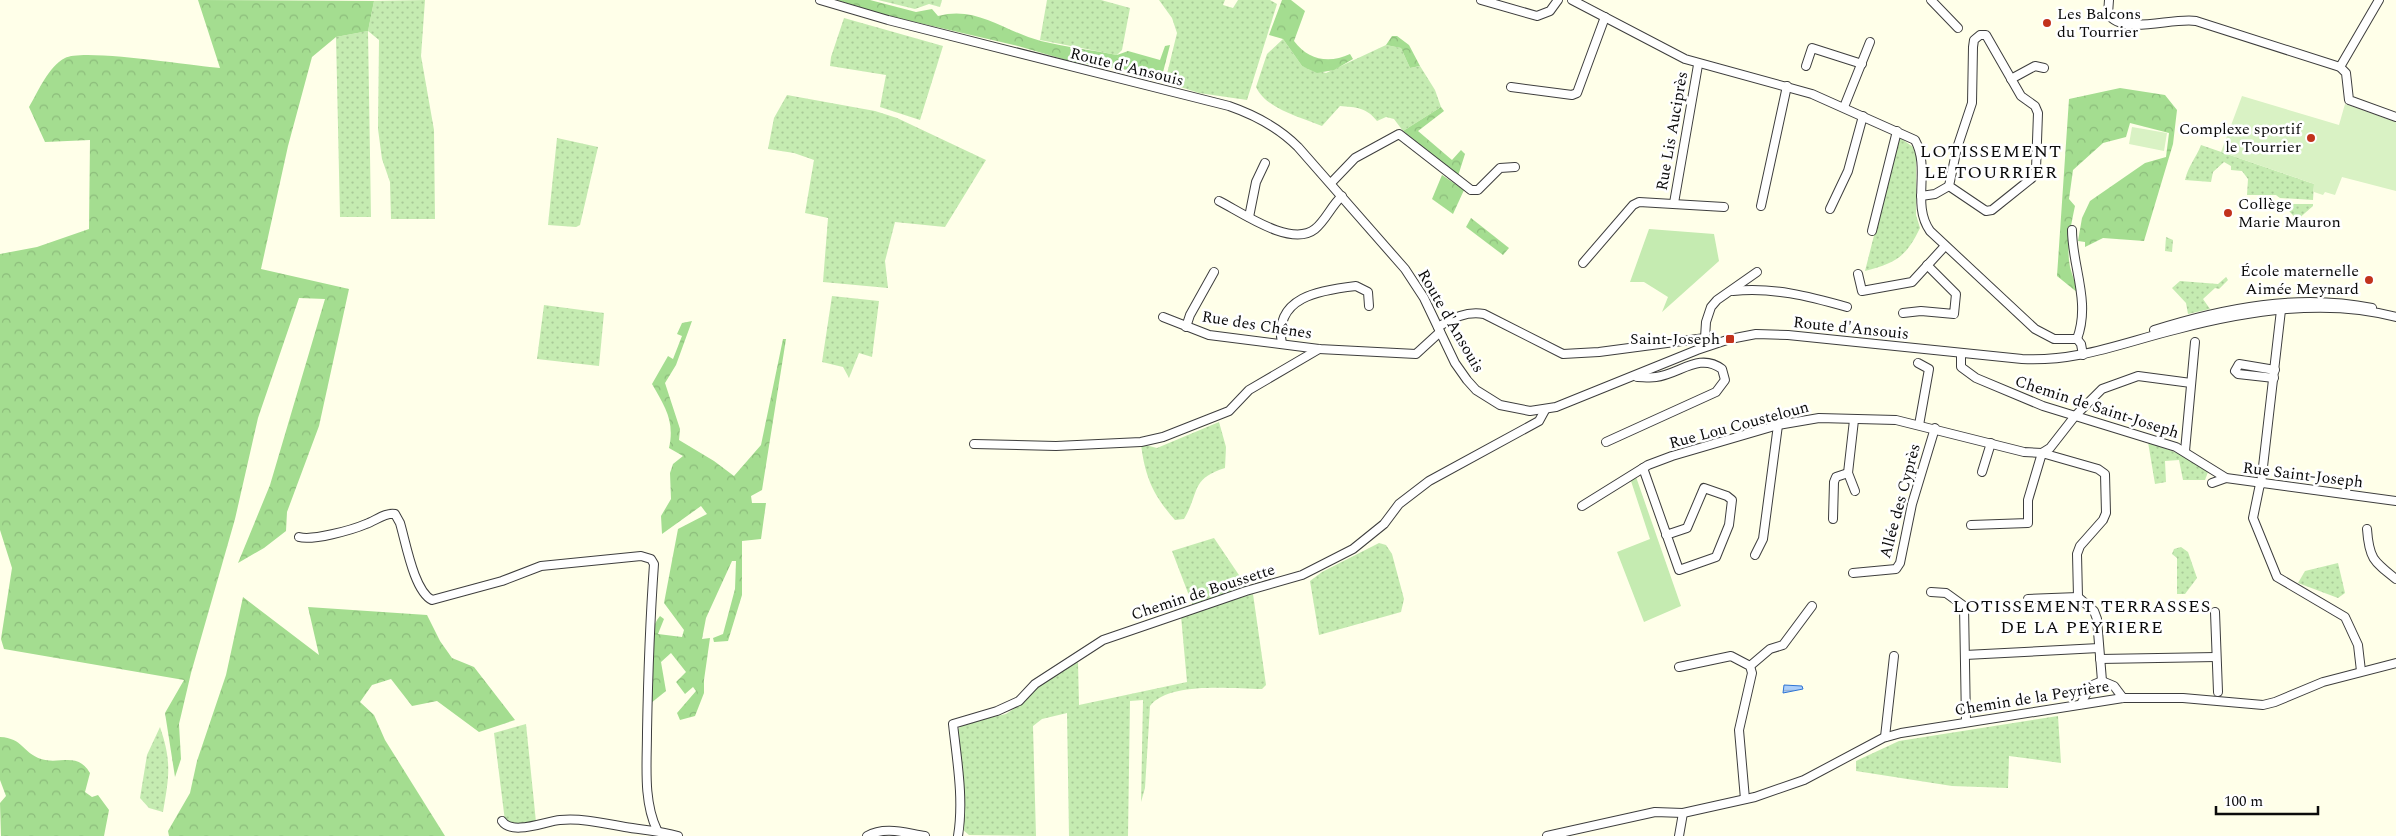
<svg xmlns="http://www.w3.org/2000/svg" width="2396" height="836" font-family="Spectral,serif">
<defs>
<pattern id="grass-dots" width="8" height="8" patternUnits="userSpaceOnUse" patternTransform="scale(1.25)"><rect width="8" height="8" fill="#c5ebb1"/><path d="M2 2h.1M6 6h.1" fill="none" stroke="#a8c897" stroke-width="1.8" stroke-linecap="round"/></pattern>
<pattern id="forest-crowns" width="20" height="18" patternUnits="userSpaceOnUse" patternTransform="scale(1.25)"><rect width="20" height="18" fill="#a4dd90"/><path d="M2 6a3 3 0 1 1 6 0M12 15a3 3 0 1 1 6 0" fill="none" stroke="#8cbc7b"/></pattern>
<pattern id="water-rules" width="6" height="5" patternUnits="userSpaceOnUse" patternTransform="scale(1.25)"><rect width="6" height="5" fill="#abcefa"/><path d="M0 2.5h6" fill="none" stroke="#92b0d5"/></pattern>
</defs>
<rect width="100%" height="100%" fill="#ffffe9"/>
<g fill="url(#grass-dots)">
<path d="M 425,0 L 421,56 L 434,130 L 435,219 L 391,219 L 390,182 L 382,159 L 378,129 L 379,40 L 368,31 L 371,217 L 340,217 L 336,37 L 368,31 L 374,1 Z"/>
<path d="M 878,0 L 942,0 L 940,7 L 929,4 L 915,9 Z"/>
<path d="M 1047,0 L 1101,0 L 1130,8 L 1122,50 L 1117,55 L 1040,40 Z"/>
<path d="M 1159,0 L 1225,0 L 1223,5 L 1233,8 L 1238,0 L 1270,0 L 1277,4 L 1247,100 L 1199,93 L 1165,82 L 1177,33 L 1172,18 Z"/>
<path d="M 844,18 L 943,46 L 920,120 L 880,107 L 886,75 L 830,66 L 831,57 Z"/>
<path d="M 1283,39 L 1302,66 L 1326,73 L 1386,45 L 1401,48 L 1410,68 L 1420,66 L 1435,90 L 1441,107 L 1403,131 L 1394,119 L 1386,117 L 1377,121 C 1367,108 1356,107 1340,106 L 1322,126 C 1301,117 1266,109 1256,87 L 1267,54 Z"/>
<path d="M 787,95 L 875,111 L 897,118 L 986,160 L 945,227 L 895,222 L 885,261 L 888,288 L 823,282 L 828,218 L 805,213 L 814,160 L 794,153 L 768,149 L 774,118 Z"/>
<path d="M 1899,137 L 1913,147 L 1916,155 L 1916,215 L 1920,228 C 1906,257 1896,263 1865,271 Z"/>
<path d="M 557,138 L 598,147 L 580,225 L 576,227 L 548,225 Z"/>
<path d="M 2201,145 L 2314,184 L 2313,200 L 2280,198 L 2276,195 L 2247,195 L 2248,179 L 2242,171 L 2231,170 L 2231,166 L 2224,162 L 2213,172 L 2211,182 L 2185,180 C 2188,166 2196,158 2201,145 Z"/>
<path d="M 2283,204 L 2313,204 L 2313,206 L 2297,220 Z"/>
<path d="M 2166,237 L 2173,240 L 2172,252 L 2165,251 Z"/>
<path d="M 2226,277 L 2228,280 L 2219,289 L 2215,288 L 2203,299 L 2210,309 L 2188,314 L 2186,303 L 2172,288 L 2180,281 L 2218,284 Z"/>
<path d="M 832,296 L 879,301 L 872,357 L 859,353 L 849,378 L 843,367 L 822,362 Z"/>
<path d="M 544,305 L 604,313 L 599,366 L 537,359 Z"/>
<path d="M 1219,422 L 1226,447 L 1225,468 C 1190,479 1200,492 1184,519 L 1175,520 C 1153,495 1145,477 1141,444 L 1157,448 Z"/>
<path d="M 2148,442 L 2180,454 L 2208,472 L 2205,480 L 2183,480 L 2179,460 L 2165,461 L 2166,482 L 2155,484 Z"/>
<path d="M 1214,538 L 1247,587 L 1193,606 L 1172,551 Z"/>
<path d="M 1379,543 L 1386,545 L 1392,554 L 1404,599 L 1401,612 L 1319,635 L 1310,581 L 1322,572 Z"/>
<path d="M 2181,547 L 2188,552 L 2197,578 L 2185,594 L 2177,594 L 2177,558 L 2172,554 L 2174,549 Z"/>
<path d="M 2338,563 L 2345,593 L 2338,598 L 2298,583 L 2305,571 Z"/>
<path d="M 1253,594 L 1266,685 L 1262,689 C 1233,689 1169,681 1150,706 L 1145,788 L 1141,802 L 1143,700 L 1130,701 L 1128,836 L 1069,836 L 1067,713 L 1042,719 L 1033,726 L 1036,836 L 969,835 L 962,829 L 955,734 L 962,724 L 1006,714 L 1021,704 L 1041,684 L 1078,662 L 1079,705 L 1187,682 L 1181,616 Z"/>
<path d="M 2058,716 L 2061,763 L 2009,756 L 2008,788 L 1952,786 L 1856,771 L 1856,761 L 1899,741 Z"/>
<path d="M 526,724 L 536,822 C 526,825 515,828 505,821 L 494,733 Z"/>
<path d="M 160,727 C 172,762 169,777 163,812 L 149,808 L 140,798 L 147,755 Z"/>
</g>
<g fill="url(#forest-crowns)">
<path d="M 198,0 L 374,1 L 368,31 L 336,37 L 312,57 L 288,146 L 261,269 L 349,289 L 319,426 L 287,512 L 286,531 L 264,548 L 238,563 L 270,485 L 325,299 L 299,298 L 258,418 L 235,519 L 191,673 L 179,724 L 181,759 L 175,777 L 165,713 L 184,680 L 4,649 L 1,639 L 12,568 L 0,530 L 0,254 L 37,247 L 89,229 L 90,140 L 45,142 L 29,107 C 38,92 48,67 65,58 C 83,48 193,66 220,68 Z"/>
<path d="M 837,0 L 870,0 L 916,12 L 932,9 L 938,16 C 977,5 1005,32 1041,41 C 1065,47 1092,50 1117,55 L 1128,51 L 1160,60 L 1165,46 L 1170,45 L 1161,80 L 1141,72 L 1073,62 L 1018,46 L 881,14 Z"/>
<path d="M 1282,0 L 1291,0 L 1305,11 L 1294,41 C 1308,60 1329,64 1350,54 L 1353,59 L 1334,70 L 1317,73 L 1302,66 L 1283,39 L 1269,35 Z"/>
<path d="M 1392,36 L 1397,36 L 1409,45 L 1420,66 L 1410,68 L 1401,48 L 1386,45 Z"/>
<path d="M 2120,88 L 2165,95 L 2177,110 L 2173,144 L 2144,241 L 2103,238 L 2085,247 L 2085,242 L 2078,241 L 2082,218 L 2090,201 L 2145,163 L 2166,157 L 2169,133 L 2130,123 L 2126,137 L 2103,143 L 2073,170 L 2069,199 L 2075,206 C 2071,225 2066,248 2070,267 C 2072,275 2076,284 2078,293 L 2057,276 L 2069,99 Z"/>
<path d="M 1441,107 L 1444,111 L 1418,131 L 1452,160 L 1461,150 L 1465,154 L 1458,176 L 1403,131 Z"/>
<path d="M 1442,175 L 1464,190 L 1453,214 L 1432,199 Z"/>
<path d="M 1471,218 L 1509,248 L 1503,255 L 1466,227 Z"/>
<path d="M 692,321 L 676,365 L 665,383 L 680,429 L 679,440 L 714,461 L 734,476 L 761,445 L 783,339 L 786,339 L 762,490 L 751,496 L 752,503 L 766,503 L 761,539 L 742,541 L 742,595 L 728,641 L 714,642 L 713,638 L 723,634 L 735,589 L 736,561 L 732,561 L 706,618 L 702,639 L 710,638 L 704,680 L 704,693 L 695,716 L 680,720 L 677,713 L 696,691 L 693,687 L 685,694 L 676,682 L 686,672 L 671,653 L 661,662 L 666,691 L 651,703 C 651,680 645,632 660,616 L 664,619 L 658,634 L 682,637 L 684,630 L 664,603 L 678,529 L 707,514 L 701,506 L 662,534 L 661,516 L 671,499 L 670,473 L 673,464 L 683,456 L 669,448 C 675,421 665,407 652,384 L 668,356 L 673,359 L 682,336 L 677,334 L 682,323 Z"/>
<path d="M 243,597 L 319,655 L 308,607 L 427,615 L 440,641 L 452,658 L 474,667 L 515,720 L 479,732 L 437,701 L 412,706 L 391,679 L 372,685 L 360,702 L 374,715 L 385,740 L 445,836 L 169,836 L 168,831 L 190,793 L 197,761 L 226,675 Z"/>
<path d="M 0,737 C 23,738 23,753 41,759 C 60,765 77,751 90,773 L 85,792 L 92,797 L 98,795 L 109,810 L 104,836 L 1,836 L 0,803 L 6,796 L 0,780 Z"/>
</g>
<g fill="#c5ebb1">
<path d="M 1649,229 L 1714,234 L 1719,261 L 1662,312 L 1668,297 L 1644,282 L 1630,282 Z"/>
<path d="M 1635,474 L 1681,606 L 1644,622 L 1617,552 L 1650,539 L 1630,478 Z"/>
</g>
<g fill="#d9f2c4">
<path d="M 2242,96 L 2339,125 L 2345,104 L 2396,122 L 2396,191 L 2342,177 L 2335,195 L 2325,192 L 2323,195 L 2314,192 L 2314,184 L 2221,152 Z"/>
<path d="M 2132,127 L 2167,133 L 2164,151 L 2129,144 Z"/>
</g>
<path fill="url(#water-rules)" stroke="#2e74d5" d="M 1784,685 L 1802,686 L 1803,689 L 1783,693 Z"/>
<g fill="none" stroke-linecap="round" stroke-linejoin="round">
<g stroke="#3e3e3e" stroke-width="10">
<g id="minor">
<path d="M 820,0 L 888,20 L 1229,106 C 1255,115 1278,127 1298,147 L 1405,269 L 1424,298 L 1455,363 L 1467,380 L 1476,390 L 1500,405 L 1530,411 L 1556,407 L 1697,350 L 1730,339 L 1756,334 L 1788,335 L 2022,359 C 2079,362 2124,342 2178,329 C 2247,311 2326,298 2396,317"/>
<path d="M 1481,0 L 1537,16 L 1550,11 L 1558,0"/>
<path d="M 1572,0 L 1685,59 L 1812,94 L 1915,140 C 1931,169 1911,204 1930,231 L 2035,329 L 2054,339 L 2077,339 L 2081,344 L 2083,355"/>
<path d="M 1931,0 L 1958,28"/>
<path d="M 2109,0 L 2108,14 C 2123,36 2172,17 2196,21 L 2340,67 L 2346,73 L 2349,100 L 2396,117"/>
<path d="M 1980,35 L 1986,35 L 2021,96 L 2035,106 L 2038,113 L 2036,169 L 2032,178 L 1992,210 L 1986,211 L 1949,186 L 1957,148 L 1972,103 L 1973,47 L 1974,40 Z"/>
<path d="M 1806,66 L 1812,48 L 1862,64"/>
<path d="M 2340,67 L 2379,0"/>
<path d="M 2011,79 L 2035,66 L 2044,68"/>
<path d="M 1511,87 L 1572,95 L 1577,93 L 1605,17"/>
<path d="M 1844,107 L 1870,42"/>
<path d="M 1331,183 L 1355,158 L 1399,134 L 1471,190 L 1478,190 L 1500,168 L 1515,167"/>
<path d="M 1921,196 L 1935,194 L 1949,186"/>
<path d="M 1219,201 C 1241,212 1291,248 1315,229 C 1326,220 1331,206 1342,196"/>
<path d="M 1674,203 L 1698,65"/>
<path d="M 1761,206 L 1787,86"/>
<path d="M 1830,209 L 1848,171 L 1863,116"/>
<path d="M 1249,217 L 1256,182 L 1265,163"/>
<path d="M 2072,230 C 2072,266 2091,302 2077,339"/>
<path d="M 1872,231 L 1897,131"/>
<path d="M 1583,263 L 1633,205 L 1639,202 L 1724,207"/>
<path d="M 1858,274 L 1862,291 L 1912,282 L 1945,246"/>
<path d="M 1733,291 C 1773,287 1808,296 1847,307"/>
<path d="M 1903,313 L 1921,311 L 1954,314 L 1956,294 L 1927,265"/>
<path d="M 1163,317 L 1209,335 L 1319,349 L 1416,354 L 1440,332"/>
<path d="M 1186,327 L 1190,315 L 1214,272"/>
<path d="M 1438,327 C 1453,318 1466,311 1484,314 L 1563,354 L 1599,352 L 1705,338"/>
<path d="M 2154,330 C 2224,308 2299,293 2372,308"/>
<path d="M 1707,342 L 1705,338 L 1706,322 L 1711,307 L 1717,300 L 1757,272"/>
<path d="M 1282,344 C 1273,297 1320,290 1356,286 L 1368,292 L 1369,306"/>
<path d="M 1961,353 L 1961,367 L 1976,378 L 2043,406 L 2176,447 L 2226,478 L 2396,501"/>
<path d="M 1918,363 L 1929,369 L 1919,425"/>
<path d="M 2274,378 L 2238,374 L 2235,371 L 2239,364 L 2275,370"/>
<path d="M 1854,420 L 1848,473 L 1855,491"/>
<path d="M 1606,442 L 1716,392 L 1725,380 L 1722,369 C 1699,352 1680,374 1656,377 C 1650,378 1643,377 1637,377"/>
<path d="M 974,444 L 1056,446 L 1141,442 L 1163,437 L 1229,411 L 1249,390 L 1319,349"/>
<path d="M 2185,451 L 2195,342"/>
<path d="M 1643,468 L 1679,570 L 1716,557 L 1729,525 L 1732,500 L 1727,496 L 1704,488 L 1687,528 L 1666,535"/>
<path d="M 1982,472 L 1991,443"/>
<path d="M 2212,483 L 2226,478"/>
<path d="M 2260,484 L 2253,518 L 2277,577 L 2345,617 L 2358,645 L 2361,671"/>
<path d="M 2261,484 L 2281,310"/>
<path d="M 1582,506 L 1648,465 L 1672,456 L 1778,425 L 1819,418 L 1896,420 L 2024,452 L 2042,453 L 2050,448 L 2075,416 L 2102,389 L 2138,376 L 2191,383"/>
<path d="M 1833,519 L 1834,482 L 1836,477 L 1848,473"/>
<path d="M 1971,525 L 2028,523 L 2028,500 L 2042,453 L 2098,469 L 2105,474 L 2106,513 L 2103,520 L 2080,546 L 2077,554 L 2078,597 L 2094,611 L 2097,619 L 2102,681"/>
<path d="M 2367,529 C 2369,558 2373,561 2396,579"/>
<path d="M 299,537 C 312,541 352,530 366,524 C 375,521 386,512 395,514 L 400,523 C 406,543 414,591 432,600 L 502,581 L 541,566 L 641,556 L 651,559 L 654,564 C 650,620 648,676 647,732 C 647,764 643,801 657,830"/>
<path d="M 1755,555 L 1763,539 L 1778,425"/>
<path d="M 1853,573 L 1896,569 L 1900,563 L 1912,504 L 1935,428"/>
<path d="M 1931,592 L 1946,593 L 1964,606 L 1966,722"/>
<path d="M 2028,599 L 2078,597"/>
<path d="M 2215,612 L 2218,692"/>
<path d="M 1965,655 L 2099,648"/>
<path d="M 2100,659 L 2216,657"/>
<path d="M 1750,666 L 1770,649 L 1783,645 L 1812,606"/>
<path d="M 1679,667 L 1731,656 L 1750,666 L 1752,673 L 1739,730 L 1745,799"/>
<path d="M 2081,704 L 2090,686 L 2102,681 L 2114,686 L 2123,698"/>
<path d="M 1885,737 L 1894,656"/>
<path d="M 502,821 C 512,836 546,821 560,820 C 582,818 603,823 625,827 C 643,830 660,831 678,836"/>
<path d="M 867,836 C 885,826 905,833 925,836"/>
<path d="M 958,836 C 964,799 957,761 953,724 L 997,711 L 1019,701 L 1035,684 L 1103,640 L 1246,591 L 1302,575 L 1353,549 L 1384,524 L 1399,504 L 1429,481 L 1539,421 L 1545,410"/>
<path d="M 1547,836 L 1655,812 L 1683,813 L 1755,797 L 1804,780 L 1883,738 L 1901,733 L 2123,698 L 2183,698 L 2263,705 L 2275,702 L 2323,682 L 2396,663"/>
<path d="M 1679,836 L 1683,813"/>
</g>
</g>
<use href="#minor" stroke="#fff" stroke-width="8"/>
</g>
<g fill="#c2321c" stroke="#fff" stroke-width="2">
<circle cx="2047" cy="23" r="5"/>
<circle cx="2311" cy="138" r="5"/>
<circle cx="2228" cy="213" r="5"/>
<circle cx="2369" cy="280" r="5"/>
<rect x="1725" y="334" width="10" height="10" rx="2.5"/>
</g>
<g text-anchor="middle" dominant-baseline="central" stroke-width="5" stroke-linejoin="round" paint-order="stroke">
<g font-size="16" fill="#0b0b0b" stroke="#fff" text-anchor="end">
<text x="2057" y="14" text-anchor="start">Les Balcons<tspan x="2057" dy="18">du Tourrier</tspan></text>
<text x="2301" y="129">Complexe sportif<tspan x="2301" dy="18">le Tourrier</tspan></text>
<text x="2238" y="204" text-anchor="start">Collège<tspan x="2238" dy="18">Marie Mauron</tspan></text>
<text x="2359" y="271">École maternelle<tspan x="2359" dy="18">Aimée Meynard</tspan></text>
<text x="1720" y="339">Saint-Joseph</text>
</g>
<g font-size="16" fill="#0b0b0b" stroke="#fff">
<text transform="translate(1127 67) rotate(14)">Route d'Ansouis</text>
<text transform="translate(1672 131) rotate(-80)">Rue Lis Auciprès</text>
<text transform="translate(1451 321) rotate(60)">Route d'Ansouis</text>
<text transform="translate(1257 325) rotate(9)">Rue des Chênes</text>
<text transform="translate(1851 328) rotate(6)">Route d'Ansouis</text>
<text transform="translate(2097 407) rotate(18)">Chemin de Saint-Joseph</text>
<text transform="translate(1739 425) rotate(-15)">Rue Lou Cousteloun</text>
<text transform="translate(2303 475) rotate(7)">Rue Saint-Joseph</text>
<text transform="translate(1900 501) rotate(-75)">Allée des Cyprès</text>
<text transform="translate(1203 592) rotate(-18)">Chemin de Boussette</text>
<text transform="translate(2032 698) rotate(-9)">Chemin de la Peyrière</text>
</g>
<g font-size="18" letter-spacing="1" fill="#0b0b0b" stroke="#fff">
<text x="1991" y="151">LOTISSEMENT<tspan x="1991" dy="21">LE TOURRIER</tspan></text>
<text x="2082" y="606">LOTISSEMENT TERRASSES<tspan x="2082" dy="21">DE LA PEYRIERE</tspan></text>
</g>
</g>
<path d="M2216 806v8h102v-8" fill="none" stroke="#0b0b0b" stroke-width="2.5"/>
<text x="2224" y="806" font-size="15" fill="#0b0b0b" stroke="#ffffff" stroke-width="4" paint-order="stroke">100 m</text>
</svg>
